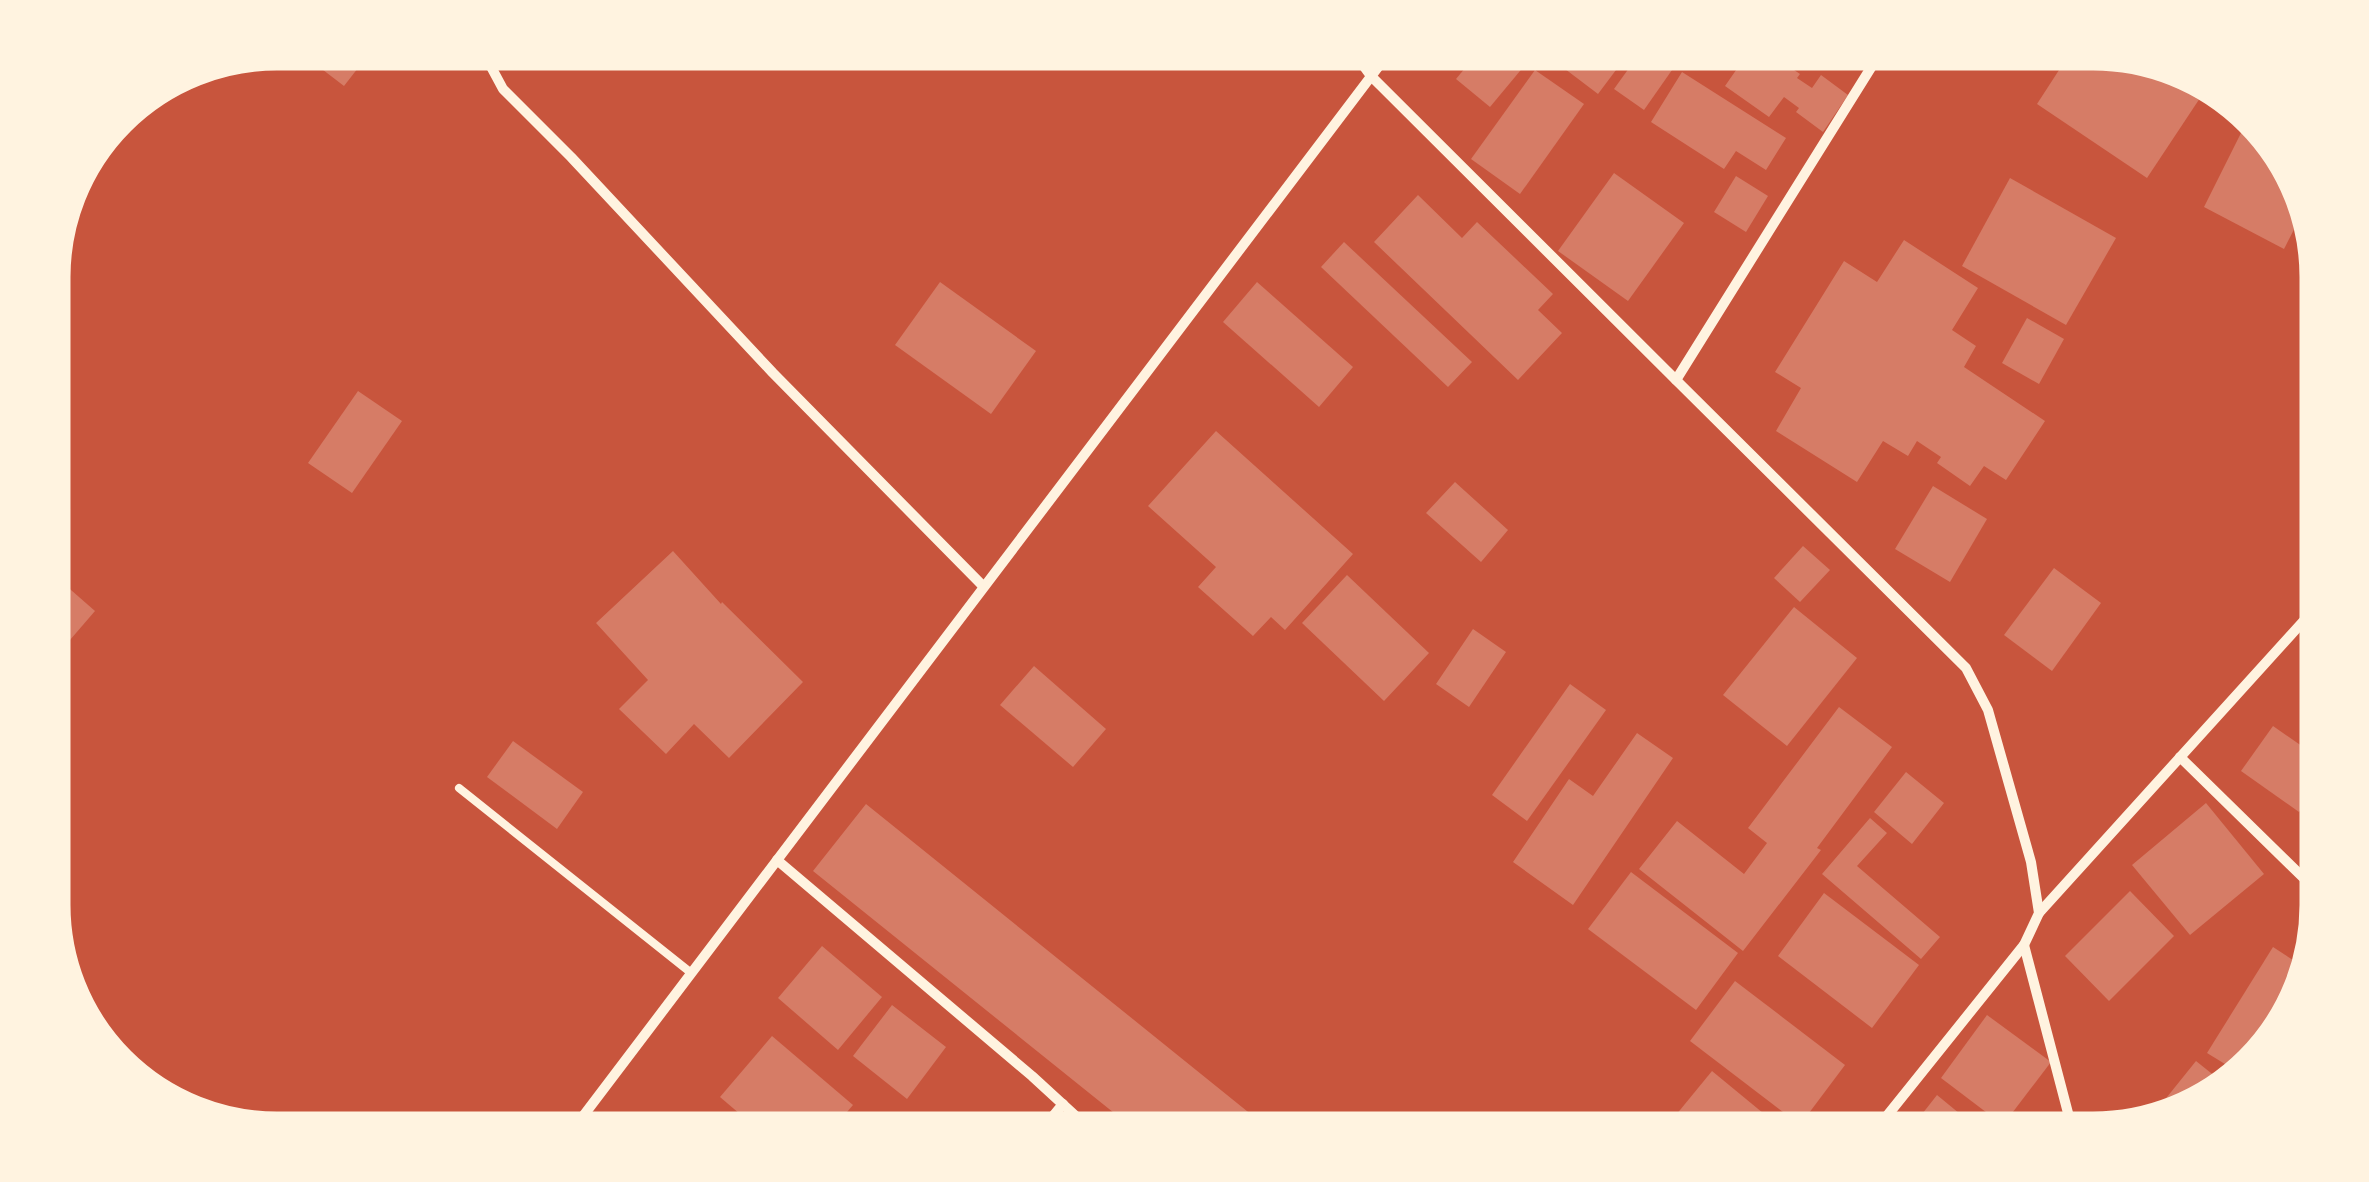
<svg xmlns="http://www.w3.org/2000/svg" width="2369" height="1182" font-family="'Libre Baskerville',serif">
<rect width="100%" height="100%" fill="#c8553d"/>
<g fill="#d67c66">
<path d="M 297,50 L 372,50 L 344,86 Z"/>
<path d="M 1251,50 L 1276,50 L 1262,62 Z"/>
<path d="M 1480,50 L 1520,50 L 1530,59 L 1490,107 L 1456,79 Z"/>
<path d="M 1540,50 L 1631,50 L 1598,94 Z"/>
<path d="M 1642,50 L 1686,50 L 1644,110 L 1614,89 Z"/>
<path d="M 1750,50 L 1765,50 L 1800,74 L 1797,78 L 1812,88 L 1821,75 L 1848,95 L 1823,132 L 1796,112 L 1799,108 L 1784,97 L 1769,117 L 1725,86 Z"/>
<path d="M 2072,50 L 2092,50 L 2177,70 L 2206,89 L 2147,178 L 2037,104 Z"/>
<path d="M 1535,70 L 1584,104 L 1520,194 L 1471,159 Z"/>
<path d="M 1682,72 L 1786,138 L 1766,170 L 1736,151 L 1724,169 L 1651,122 Z"/>
<path d="M 2248,119 L 2272,139 L 2303,212 L 2284,249 L 2204,207 Z"/>
<path d="M 1614,173 L 1684,223 L 1628,301 L 1558,251 Z"/>
<path d="M 1736,176 L 1768,196 L 1746,232 L 1714,212 Z"/>
<path d="M 2010,178 L 2116,238 L 2066,325 L 1962,266 Z"/>
<path d="M 1418,195 L 1462,238 L 1477,222 L 1553,294 L 1538,310 L 1562,333 L 1518,380 L 1374,242 Z"/>
<path d="M 1904,240 L 1978,288 L 1952,330 L 1976,346 L 1964,367 L 2045,421 L 2006,480 L 1984,466 L 1970,486 L 1937,463 L 1941,457 L 1917,441 L 1908,456 L 1883,441 L 1857,482 L 1776,431 L 1801,388 L 1775,372 L 1844,261 L 1877,282 Z"/>
<path d="M 1344,242 L 1472,362 L 1448,387 L 1321,267 Z"/>
<path d="M 940,282 L 1036,351 L 991,414 L 895,345 Z"/>
<path d="M 1257,282 L 1353,367 L 1319,407 L 1223,322 Z"/>
<path d="M 2027,318 L 2064,339 L 2039,384 L 2002,363 Z"/>
<path d="M 2317,364 L 2318,395 L 2305,387 Z"/>
<path d="M 358,391 L 402,421 L 352,493 L 308,463 Z"/>
<path d="M 1216,431 L 1353,554 L 1285,630 L 1271,617 L 1253,636 L 1198,587 L 1216,567 L 1148,506 Z"/>
<path d="M 1455,482 L 1508,530 L 1481,562 L 1426,513 Z"/>
<path d="M 1933,486 L 1987,519 L 1950,582 L 1895,549 Z"/>
<path d="M 1803,546 L 1830,570 L 1800,602 L 1774,578 Z"/>
<path d="M 673,551 L 721,604 L 722,602 L 803,682 L 729,758 L 694,724 L 666,754 L 619,709 L 648,680 L 596,623 Z"/>
<path d="M 2054,568 L 2101,603 L 2052,671 L 2004,635 Z"/>
<path d="M 1347,575 L 1429,653 L 1384,701 L 1302,623 Z"/>
<path d="M 55,576 L 95,611 L 51,662 L 51,581 Z"/>
<path d="M 1794,607 L 1857,658 L 1787,746 L 1723,695 Z"/>
<path d="M 1473,629 L 1506,652 L 1469,707 L 1436,684 Z"/>
<path d="M 1034,666 L 1106,729 L 1073,767 L 1000,705 Z"/>
<path d="M 1570,684 L 1606,710 L 1527,821 L 1492,795 Z"/>
<path d="M 2318,700 L 2319,736 L 2302,724 Z"/>
<path d="M 1839,707 L 1892,747 L 1817,848 L 1821,850 L 1743,951 L 1639,869 L 1677,821 L 1744,874 L 1767,843 L 1748,828 Z"/>
<path d="M 2273,726 L 2319,758 L 2319,784 L 2299,812 L 2241,771 Z"/>
<path d="M 1637,733 L 1673,758 L 1573,905 L 1513,862 L 1569,779 L 1593,796 Z"/>
<path d="M 513,741 L 583,792 L 557,829 L 487,777 Z"/>
<path d="M 1906,772 L 1944,803 L 1912,844 L 1874,812 Z"/>
<path d="M 2206,803 L 2264,874 L 2190,935 L 2132,865 Z"/>
<path d="M 866,804 L 1273,1132 L 1161,1132 L 1139,1113 L 1129,1125 L 813,871 Z"/>
<path d="M 2319,815 L 2319,842 L 2306,830 Z"/>
<path d="M 1870,818 L 1887,833 L 1857,866 L 1940,937 L 1921,959 L 1822,874 Z"/>
<path d="M 1631,872 L 1738,953 L 1696,1010 L 1588,929 Z"/>
<path d="M 2130,891 L 2174,936 L 2109,1001 L 2065,956 Z"/>
<path d="M 1824,893 L 1919,965 L 1872,1028 L 1778,956 Z"/>
<path d="M 822,946 L 882,997 L 838,1050 L 778,998 Z"/>
<path d="M 2273,947 L 2305,968 L 2296,1005 L 2238,1072 L 2207,1053 Z"/>
<path d="M 1735,981 L 1845,1065 L 1800,1125 L 1690,1041 Z"/>
<path d="M 892,1005 L 946,1047 L 907,1099 L 853,1056 Z"/>
<path d="M 1987,1015 L 2051,1062 L 2003,1125 L 1941,1078 Z"/>
<path d="M 772,1036 L 853,1105 L 830,1132 L 761,1132 L 720,1097 Z"/>
<path d="M 2196,1061 L 2226,1085 L 2219,1093 L 2172,1109 L 2163,1102 Z"/>
<path d="M 1712,1071 L 1786,1132 L 1662,1132 Z"/>
<path d="M 1937,1095 L 1982,1132 L 1908,1132 Z"/>
</g>
<g fill="none" stroke-linecap="round" stroke-linejoin="round">
<path stroke="#fff3e0" stroke-width="8" d="M 459,788 L 690,972"/>
<g stroke="#fff3e0" stroke-width="10">
<path d="M 482,50 L 503,89 L 571,157 L 773,373 L 983,586"/>
<path d="M 1352,50 L 1371,76 L 1676,380 L 1882,50"/>
<path d="M 2313,237 L 2317,255"/>
<path d="M 1676,380 L 1966,668 L 1988,710 L 2031,862 L 2039,913 L 2024,945 L 1874,1132"/>
<path d="M 2180,757 L 2319,893"/>
<path d="M 777,860 L 1032,1076 L 1093,1132"/>
<path d="M 2039,913 L 2318,605"/>
<path d="M 2024,945 L 2073,1132"/>
<path d="M 571,1132 L 1391,50"/>
<path d="M 1040,1132 L 1063,1104"/>
</g>
</g>
<path d="M0 0H2369V1182H0ZM277 68H2093A209 209 0 0 1 2302 277V905A209 209 0 0 1 2093 1114H277A209 209 0 0 1 68 905V277A209 209 0 0 1 277 68Z" fill="#fff3e0" fill-rule="evenodd"/>
<path fill="none" stroke="#fff3e0" stroke-width="5" d="M277 68H2093A209 209 0 0 1 2302 277V905A209 209 0 0 1 2093 1114H277A209 209 0 0 1 68 905V277A209 209 0 0 1 277 68Z"/>
</svg>
